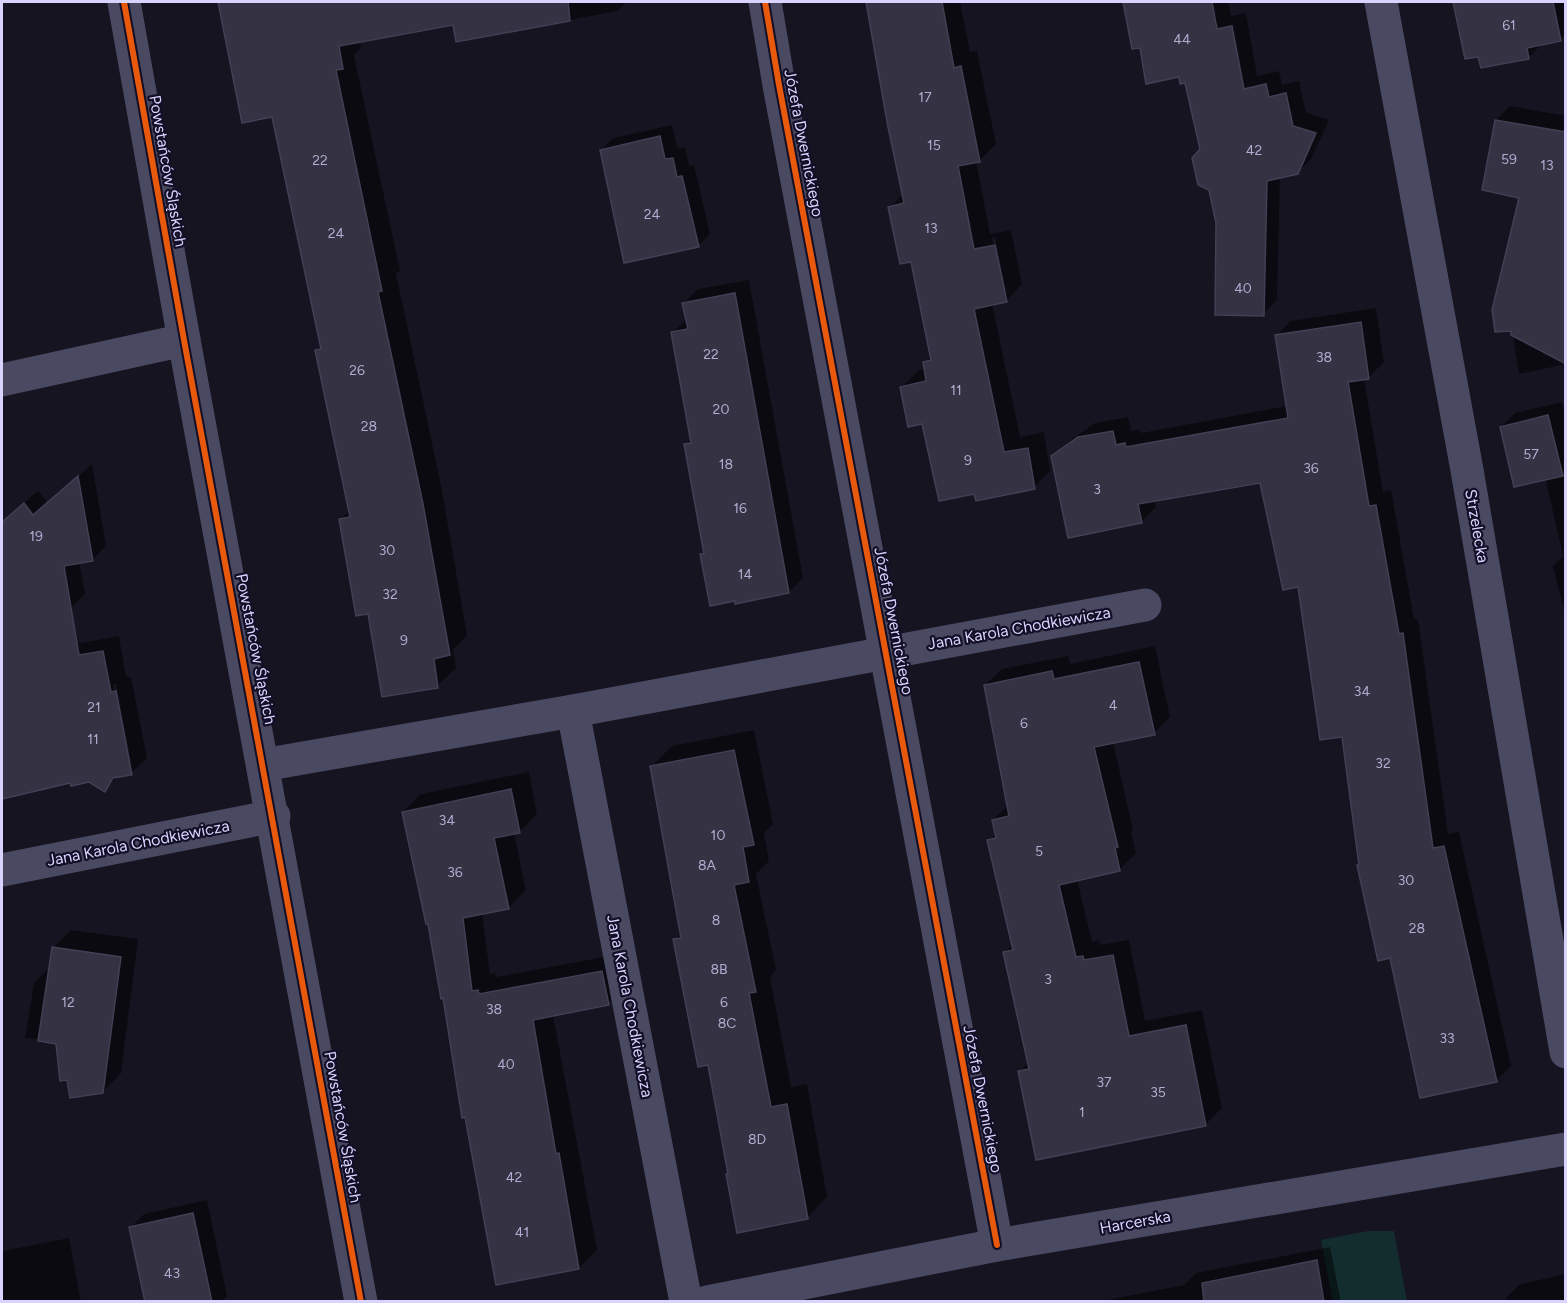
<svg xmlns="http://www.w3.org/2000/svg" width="1567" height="1303" font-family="Figtree,sans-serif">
<rect width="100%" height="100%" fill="#161421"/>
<path fill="#132c2d" d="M 1368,1231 L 1394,1231 L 1407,1301 L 1333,1301 L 1321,1240 Z"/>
<g fill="#0007" fill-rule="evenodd">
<path d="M 220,2 L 627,2 L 617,11 L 458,41 L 455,24 L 360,41 L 361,48 L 354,55 L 400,271 L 396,274 L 441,485 L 467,635 L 453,650 L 456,668 L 437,686 L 369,612 L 341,519 L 350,510 L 317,351 L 321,346 L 274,115 L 243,121 Z"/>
<path d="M 866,2 L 960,2 L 970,52 L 977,51 L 996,144 L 979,161 L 976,161 L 990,234 L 1011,230 L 1022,284 L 1006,301 L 992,303 L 1020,437 L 1044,432 L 1050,471 L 1034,487 L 976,492 L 923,422 L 902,387 L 918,371 L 925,369 L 924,363 L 931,355 L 912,260 L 890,207 L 904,193 ZM 995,237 L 1006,291 L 1003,291 L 992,238 Z"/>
<path d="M 1125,2 L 1228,2 L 1231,16 L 1246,13 L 1257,76 L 1279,71 L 1282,85 L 1299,81 L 1306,113 L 1329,120 L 1311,159 L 1297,173 L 1280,177 L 1277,300 L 1263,314 L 1218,223 L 1186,81 L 1141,46 L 1134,48 Z"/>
<path d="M 1454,2 L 1566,2 L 1566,34 L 1560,39 L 1543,43 L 1529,57 L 1479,55 L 1465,58 Z"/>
<path d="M 1510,106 L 1566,116 L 1566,364 L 1519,374 L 1512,330 L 1521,197 L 1496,120 Z"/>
<path d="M 672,125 L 677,148 L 685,147 L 689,166 L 694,165 L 710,234 L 698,246 L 601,150 L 613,138 Z"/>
<path d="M 749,280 L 803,578 L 789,592 L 702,555 L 705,552 L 685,445 L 691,438 L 673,333 L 687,318 L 684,303 L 698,289 Z"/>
<path d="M 1376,308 L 1384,362 L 1369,377 L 1364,378 L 1383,492 L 1391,490 L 1414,619 L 1418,619 L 1448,834 L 1459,832 L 1511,1066 L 1496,1081 L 1391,957 L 1360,864 L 1343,735 L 1299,585 L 1261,481 L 1155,500 L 1156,507 L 1141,522 L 1053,457 L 1068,442 L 1095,423 L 1128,417 L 1131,431 L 1140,429 L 1141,433 L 1287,406 L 1276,336 L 1291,321 Z"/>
<path d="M 1562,402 L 1566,418 L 1566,618 L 1553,566 L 1563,556 L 1546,481 L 1550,477 L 1501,427 L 1515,413 Z"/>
<path d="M 92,464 L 106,546 L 92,560 L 79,562 L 85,594 L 71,608 L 2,619 L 2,521 L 38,491 L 48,503 Z"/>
<path d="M 119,636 L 126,677 L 131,677 L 147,758 L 131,773 L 119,775 L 104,790 L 89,781 L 71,781 L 2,796 L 2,709 L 61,699 L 70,645 ZM 113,684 L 116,684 L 131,763 L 128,763 Z"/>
<path d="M 1155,646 L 1170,717 L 1154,733 L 1113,742 L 1133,830 L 1131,832 L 1136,853 L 1120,869 L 1077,879 L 1092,942 L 1099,940 L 1100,945 L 1129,940 L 1145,1021 L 1202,1010 L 1222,1108 L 1206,1124 L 1020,1071 L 1029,1062 L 1005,952 L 1013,944 L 989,841 L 996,834 L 993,820 L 1008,805 L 985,685 L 1002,669 L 1068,656 L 1070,664 Z"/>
<path d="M 754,730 L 773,824 L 764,833 L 769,861 L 756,874 L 776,970 L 770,977 L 791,1087 L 807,1084 L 827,1197 L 807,1218 L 730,1173 L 709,1064 L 675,939 L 682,933 L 652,766 L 672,746 Z"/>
<path d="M 529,772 L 537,814 L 519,832 L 514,833 L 526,890 L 508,908 L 482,913 L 490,974 L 495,973 L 496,977 L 620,954 L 626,986 L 608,1004 L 553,1015 L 597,1250 L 579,1268 L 444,997 L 403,812 L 421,794 Z"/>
<path d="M 71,930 L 138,939 L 121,1073 L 103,1092 L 69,1079 L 57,1042 L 25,1038 L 34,983 L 51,966 L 53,948 Z"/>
<path d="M 207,1200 L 227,1296 L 222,1302 L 146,1302 L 130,1228 L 144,1214 Z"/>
<path d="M 69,1238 L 81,1302 L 2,1302 L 2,1240 L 3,1251 Z"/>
<path d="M 1330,1247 L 1341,1302 L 1110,1302 L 1112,1299 L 1184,1285 L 1196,1273 Z"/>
<path d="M 1566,1274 L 1566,1302 L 1507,1302 L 1506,1298 L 1520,1284 Z"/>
</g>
<g fill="#343243" stroke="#433f54" stroke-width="1.5">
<path d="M 218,2 L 568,2 L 570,21 L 456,42 L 453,25 L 339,46 L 343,69 L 336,70 L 382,291 L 378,292 L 423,504 L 450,655 L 434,659 L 438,688 L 382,697 L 368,614 L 356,616 L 339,519 L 350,517 L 315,350 L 321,349 L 272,117 L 242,123 Z"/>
<path d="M 866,2 L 942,2 L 954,68 L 961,66 L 980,162 L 958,166 L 974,249 L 995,245 L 1007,302 L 974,309 L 1004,452 L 1028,448 L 1035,489 L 976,501 L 974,494 L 939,501 L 922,424 L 908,427 L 900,387 L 926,381 L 923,362 L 931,360 L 911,262 L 900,264 L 888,207 L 904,203 L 888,127 Z"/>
<path d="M 1123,2 L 1212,2 L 1217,29 L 1232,26 L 1244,89 L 1266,84 L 1269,97 L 1286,93 L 1293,126 L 1316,133 L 1298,174 L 1267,181 L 1264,316 L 1215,315 L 1216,223 L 1209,190 L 1198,185 L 1192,158 L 1200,149 L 1185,83 L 1180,84 L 1179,77 L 1146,84 L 1140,48 L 1132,49 Z"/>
<path d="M 1453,2 L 1553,2 L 1561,41 L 1527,48 L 1529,59 L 1481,68 L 1478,57 L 1465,59 Z"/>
<path d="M 1495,120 L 1566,132 L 1566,364 L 1511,335 L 1511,331 L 1495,332 L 1492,310 L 1519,198 L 1482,190 Z"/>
<path d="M 660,136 L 665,159 L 673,158 L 677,177 L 682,176 L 699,247 L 624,263 L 600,150 Z"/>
<path d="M 735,293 L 789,593 L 735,604 L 735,601 L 710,606 L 700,554 L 704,554 L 684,444 L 691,443 L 671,332 L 688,329 L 682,303 Z"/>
<path d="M 1361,322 L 1369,379 L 1348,382 L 1369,506 L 1376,505 L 1399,634 L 1403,633 L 1433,848 L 1444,846 L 1497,1082 L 1420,1098 L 1390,958 L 1378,961 L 1357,865 L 1359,865 L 1342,737 L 1320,740 L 1298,587 L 1283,590 L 1260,483 L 1138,504 L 1142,523 L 1068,538 L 1051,456 L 1078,437 L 1113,431 L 1116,445 L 1125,443 L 1126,447 L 1288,418 L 1275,335 Z"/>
<path d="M 1548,415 L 1563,476 L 1514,487 L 1500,427 Z"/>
<path d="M 78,476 L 93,561 L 64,566 L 79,655 L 103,651 L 111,692 L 116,691 L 132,775 L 113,778 L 105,792 L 89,782 L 71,786 L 70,783 L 2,799 L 2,522 L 24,503 L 33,515 Z"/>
<path d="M 1139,662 L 1155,735 L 1094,747 L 1118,847 L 1115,848 L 1120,871 L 1059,885 L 1076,957 L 1083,956 L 1084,960 L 1113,955 L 1129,1036 L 1186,1025 L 1206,1126 L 1036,1160 L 1018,1071 L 1029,1069 L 1003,952 L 1013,950 L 987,840 L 996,838 L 992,820 L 1009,816 L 984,685 L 1052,671 L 1054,679 Z"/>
<path d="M 734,750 L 754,845 L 743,847 L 749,882 L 734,885 L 756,992 L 749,993 L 771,1107 L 787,1104 L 808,1219 L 737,1233 L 726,1174 L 728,1174 L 708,1065 L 698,1067 L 673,939 L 681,938 L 650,766 Z"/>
<path d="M 511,789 L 520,833 L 494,838 L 509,909 L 463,918 L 472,991 L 478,990 L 479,994 L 602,971 L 609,1005 L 533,1020 L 556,1154 L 559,1153 L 579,1269 L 496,1285 L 465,1117 L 462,1118 L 443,998 L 441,999 L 428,924 L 426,924 L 402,812 Z"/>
<path d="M 52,947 L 121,957 L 103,1093 L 70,1098 L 67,1080 L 60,1081 L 56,1044 L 38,1041 Z"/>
<path d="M 193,1213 L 212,1302 L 145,1302 L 129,1227 Z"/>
<path d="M 1317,1260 L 1324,1302 L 1204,1302 L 1202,1283 Z"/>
</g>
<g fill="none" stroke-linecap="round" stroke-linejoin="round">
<g stroke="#4a4962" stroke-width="33">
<path d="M 124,2 L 184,340 L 361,1302"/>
<path d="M 765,2 L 779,85 L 997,1245"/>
<path d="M 1381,2 L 1467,470 L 1566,1052"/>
<path d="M 2,380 L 184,340"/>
<path d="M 573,711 L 686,1302"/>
<path d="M 263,765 L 573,711 L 1145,605"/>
<path d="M 2,870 L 274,816"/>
<path d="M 707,1302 L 997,1245 L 1566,1149"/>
</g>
<g stroke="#130f26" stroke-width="10">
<g id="cycleway">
<path d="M 124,2 L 184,340 L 361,1302"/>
<path d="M 765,2 L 779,85 L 997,1245"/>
</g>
</g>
<use href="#cycleway" stroke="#e8590c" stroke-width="6"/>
</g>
<g text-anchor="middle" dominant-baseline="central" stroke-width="4.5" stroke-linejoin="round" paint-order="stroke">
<g font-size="14" fill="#b0acd0">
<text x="1509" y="25">61</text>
<text x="1182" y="39">44</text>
<text x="925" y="97">17</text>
<text x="934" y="145">15</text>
<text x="1254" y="150">42</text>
<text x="1509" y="159">59</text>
<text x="320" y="160">22</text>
<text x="1547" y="165">13</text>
<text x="652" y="214">24</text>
<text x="931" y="228">13</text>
<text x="336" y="233">24</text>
<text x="1243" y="288">40</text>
<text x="711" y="354">22</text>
<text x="1324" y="357">38</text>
<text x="357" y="370">26</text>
<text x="956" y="390">11</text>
<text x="721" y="409">20</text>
<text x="369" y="426">28</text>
<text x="1531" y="454">57</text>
<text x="968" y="460">9</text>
<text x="726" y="464">18</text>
<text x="1311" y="468">36</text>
<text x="1097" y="489">3</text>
<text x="740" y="508">16</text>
<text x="36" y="536">19</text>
<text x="387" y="550">30</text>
<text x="745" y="574">14</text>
<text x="390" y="594">32</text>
<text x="404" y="640">9</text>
<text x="1362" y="691">34</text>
<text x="1113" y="705">4</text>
<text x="94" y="707">21</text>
<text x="1024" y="723">6</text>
<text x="93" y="739">11</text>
<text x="1383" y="763">32</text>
<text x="447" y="820">34</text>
<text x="718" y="835">10</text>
<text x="1039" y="851">5</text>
<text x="707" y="865">8A</text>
<text x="455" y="872">36</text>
<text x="1406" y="880">30</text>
<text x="716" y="920">8</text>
<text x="1417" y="928">28</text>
<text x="719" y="969">8B</text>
<text x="1048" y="979">3</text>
<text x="68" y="1002">12</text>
<text x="724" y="1002">6</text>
<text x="494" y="1009">38</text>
<text x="727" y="1023">8C</text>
<text x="1447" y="1038">33</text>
<text x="506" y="1064">40</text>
<text x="1104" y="1082">37</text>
<text x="1158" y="1092">35</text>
<text x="1082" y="1112">1</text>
<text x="757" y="1139">8D</text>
<text x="514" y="1177">42</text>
<text x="522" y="1232">41</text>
<text x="172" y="1273">43</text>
</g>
<g font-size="16" fill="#d9d4ff" stroke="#130f26">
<text transform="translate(804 143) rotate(79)">Józefa Dwernickiego</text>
<text transform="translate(168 171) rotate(80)">Powstańców Śląskich</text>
<text transform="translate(1477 526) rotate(80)">Strzelecka</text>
<text transform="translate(894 621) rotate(79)">Józefa Dwernickiego</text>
<text transform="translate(1019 628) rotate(-10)">Jana Karola Chodkiewicza</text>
<text transform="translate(256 649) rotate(79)">Powstańców Śląskich</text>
<text transform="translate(138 843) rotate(-11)">Jana Karola Chodkiewicza</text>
<text transform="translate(630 1006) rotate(79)">Jana Karola Chodkiewicza</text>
<text transform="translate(983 1099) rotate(79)">Józefa Dwernickiego</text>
<text transform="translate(343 1127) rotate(80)">Powstańców Śląskich</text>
<text transform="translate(1135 1222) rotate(-10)">Harcerska</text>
</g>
</g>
<rect width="1567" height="1303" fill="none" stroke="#d9d4ff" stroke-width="6"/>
</svg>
